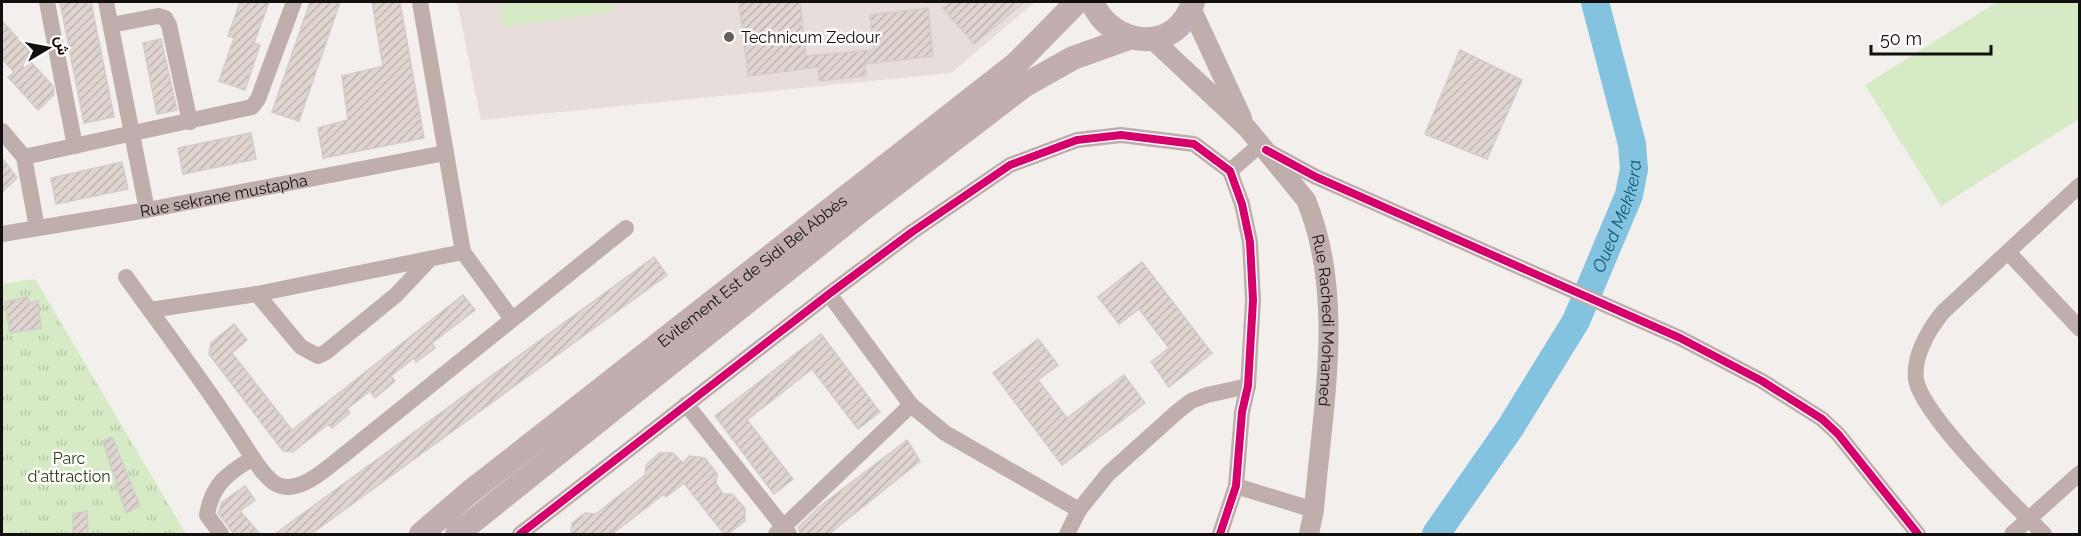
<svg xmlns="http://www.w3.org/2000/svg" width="2081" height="536" font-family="Raleway,Vazirmatn,sans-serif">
<defs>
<pattern id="park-tufts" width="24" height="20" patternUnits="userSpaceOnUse" patternTransform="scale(1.5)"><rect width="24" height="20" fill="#d5eac5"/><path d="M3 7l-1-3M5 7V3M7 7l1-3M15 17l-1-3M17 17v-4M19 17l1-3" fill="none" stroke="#b6c8a8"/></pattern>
<pattern id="building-hatch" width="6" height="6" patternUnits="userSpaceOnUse" patternTransform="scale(1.5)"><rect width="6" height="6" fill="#dfd4d0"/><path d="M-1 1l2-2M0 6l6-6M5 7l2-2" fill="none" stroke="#beb5b1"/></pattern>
</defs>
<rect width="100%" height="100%" fill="#f3efed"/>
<path fill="#e7ddda" d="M 457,2 L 1035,2 L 951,73 L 481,120 Z"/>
<g fill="#d5eac5">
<path d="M 500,2 L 611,2 L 612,12 L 503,27 Z"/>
<path d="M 1997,2 L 2079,2 L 2079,119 L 1941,206 L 1865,85 Z"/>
</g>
<path fill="url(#park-tufts)" d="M 35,279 L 186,534 L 2,534 L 2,284 Z"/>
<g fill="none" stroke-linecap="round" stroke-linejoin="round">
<path stroke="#84c3df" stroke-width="28" id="s1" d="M 1436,534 L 1510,428 L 1576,321 L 1629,195 L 1634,169 L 1632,144 L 1595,2"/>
</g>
<g fill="url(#building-hatch)" stroke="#d1cdcc" stroke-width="1.5">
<path d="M 60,2 L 91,2 L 114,117 L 84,123 Z"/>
<path d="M 240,2 L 269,2 L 254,43 L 260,45 L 245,90 L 219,81 L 234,38 L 228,36 Z"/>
<path d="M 310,2 L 340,2 L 299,121 L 272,112 Z"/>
<path d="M 372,2 L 400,2 L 424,138 L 323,158 L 318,128 L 348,120 L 342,76 L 383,66 Z"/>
<path d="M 739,2 L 800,2 L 806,56 L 874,50 L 870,15 L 928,8 L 933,56 L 865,64 L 866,76 L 819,81 L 818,67 L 748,76 Z"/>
<path d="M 951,2 L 1024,2 L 974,44 L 943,8 Z"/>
<path d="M 2,21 L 32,54 L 28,59 L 53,86 L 54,95 L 38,110 L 8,77 L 14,72 L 2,59 Z"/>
<path d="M 161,39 L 177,110 L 157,114 L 143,43 Z"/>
<path d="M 1460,50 L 1522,80 L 1487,159 L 1425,134 Z"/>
<path d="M 251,133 L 256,159 L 183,174 L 178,148 Z"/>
<path d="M 2,158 L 17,178 L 2,192 Z"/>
<path d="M 122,162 L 128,189 L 56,204 L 51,178 Z"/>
<path d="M 654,257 L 667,275 L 311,534 L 275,534 Z"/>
<path d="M 1142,262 L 1212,353 L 1169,387 L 1151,362 L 1169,348 L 1139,309 L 1119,324 L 1098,297 Z"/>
<path d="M 463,295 L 475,310 L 432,343 L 435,348 L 416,362 L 414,358 L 391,376 L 395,381 L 375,398 L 370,391 L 347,409 L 350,413 L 332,428 L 328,424 L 293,452 L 283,451 L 209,354 L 211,343 L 234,324 L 247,340 L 232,353 L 292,430 Z"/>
<path d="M 28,297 L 29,303 L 38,301 L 41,328 L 10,333 L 5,302 Z"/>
<path d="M 821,334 L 880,412 L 858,429 L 812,369 L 747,420 L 793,479 L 774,494 L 715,416 Z"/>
<path d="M 1038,339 L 1058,365 L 1038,380 L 1067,418 L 1124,375 L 1145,403 L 1062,465 L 993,373 Z"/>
<path d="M 112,437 L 140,506 L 126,513 L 103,441 Z"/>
<path d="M 907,440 L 920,461 L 829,534 L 801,534 L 798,528 L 819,507 Z"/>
<path d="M 659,453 L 673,453 L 683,463 L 689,456 L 705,458 L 717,474 L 716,483 L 723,494 L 732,494 L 745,508 L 745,521 L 728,534 L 724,534 L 684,483 L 666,497 L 664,494 L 612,534 L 571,534 L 572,523 L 585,513 L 596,514 L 645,475 L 646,465 Z"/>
<path d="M 245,486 L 255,500 L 240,511 L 260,534 L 234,534 L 218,513 L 222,502 Z"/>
<path d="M 87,511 L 88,534 L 73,534 L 73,514 Z"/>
</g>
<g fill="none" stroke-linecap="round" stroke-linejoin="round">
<g stroke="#c0aeac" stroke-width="16">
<path d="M 47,2 L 75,146"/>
<path d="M 106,2 L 147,210"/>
<path d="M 420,2 L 463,252 L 512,319"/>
<path d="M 111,25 L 158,16 L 165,18 L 169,25 L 190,122"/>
<path d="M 2,131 L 24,157 L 37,228"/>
<path d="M 1268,151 L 1316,177 L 1680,338 L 1762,381 L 1822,419 L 1838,434 L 1918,534"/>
<path d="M 24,157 L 252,107 L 258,99 L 294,2"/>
<path d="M 1230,171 L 1261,144"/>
<path id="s2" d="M 2,234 L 147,210 L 445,153"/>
<path d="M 2008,252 L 2080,329"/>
<path d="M 126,277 C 166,333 208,387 245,446 C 253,458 267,483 281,486 C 303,492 329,466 345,454 L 626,228"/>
<path d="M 257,294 L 301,347 L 318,356 L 326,352 L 396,295 L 430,259"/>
<path d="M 829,294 L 911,405"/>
<path d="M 150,310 L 257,294 L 463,252"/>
<path d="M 686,404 L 789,534"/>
<path d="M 1236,486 L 1314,510"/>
<path d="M 221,534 L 207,515 C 212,484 228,473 253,458"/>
<path d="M 520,534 L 829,294 L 912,232 L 1010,165 L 1077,140 L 1121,135 L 1194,144 L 1230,171 L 1242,204 L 1250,242 L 1253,300 L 1248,386 L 1242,412 L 1236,486 L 1220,534"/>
<path d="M 776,534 L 911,405 L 945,433 L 1079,510 L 1108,474 L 1177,412 L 1191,401 L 1207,395 L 1248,386"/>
<path d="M 1067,534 L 1079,510"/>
<path d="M 2012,534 L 2080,473"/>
<path d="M 2044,534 C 2016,507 1921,414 1916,379 C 1913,356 1929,329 1943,312 L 2080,185"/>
</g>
<g stroke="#c0aead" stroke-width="20">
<path d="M 1191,8 L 1242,118"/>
<path id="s3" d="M 1152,39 L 1247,128 L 1306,200 C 1346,296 1322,410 1314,510 L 1309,534"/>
</g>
<g stroke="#c2aeb0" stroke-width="24">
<path d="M 1092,2 C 1112,48 1177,55 1193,2"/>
<path id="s4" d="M 421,534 L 470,492 L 1017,63 L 1077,2"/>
<path d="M 457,534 L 862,210 L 1025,85 L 1073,58 L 1129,38"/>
</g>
<g stroke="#fffcfb" stroke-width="11">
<g id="cycleway">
<path d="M 1266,150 L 1316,177 L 1680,338 L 1762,381 L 1822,419 L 1838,434 L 1918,534"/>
<path d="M 520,534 L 829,294 L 912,232 L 1010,165 L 1077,140 L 1121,135 L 1194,144 L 1230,171 L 1242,204 L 1250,242 L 1253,300 L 1248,386 L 1242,412 L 1236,486 L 1220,534"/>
</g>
</g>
<use href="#cycleway" stroke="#d6006c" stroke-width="8"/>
</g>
<circle fill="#615e5d" stroke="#fffcfb" stroke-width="2" cx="729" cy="37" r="6"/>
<g text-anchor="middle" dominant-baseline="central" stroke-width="5" stroke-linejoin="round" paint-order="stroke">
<g font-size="16" fill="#12100f" stroke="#fffcfb" text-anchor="start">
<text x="741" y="37">Technicum Zedour</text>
</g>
<g font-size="16" fill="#12100f" stroke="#fffcfb">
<text stroke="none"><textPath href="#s2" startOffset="225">Rue sekrane mustapha</textPath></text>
<text stroke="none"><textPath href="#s4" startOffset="423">Evitement Est de Sidi Bel Abbès</textPath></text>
<text stroke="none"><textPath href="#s3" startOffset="346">Rue Rachedi Mohamed</textPath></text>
</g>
<g font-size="16" fill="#264313" stroke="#fffcfb">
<text x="69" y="458">Parc<tspan x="69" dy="18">d'attraction</tspan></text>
</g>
<g font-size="18" font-style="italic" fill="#115b77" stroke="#fffcfb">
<text stroke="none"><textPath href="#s1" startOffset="368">Oued Mekkera</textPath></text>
</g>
</g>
<rect width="2081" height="536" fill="none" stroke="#12100f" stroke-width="6"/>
<g transform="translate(48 48) rotate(80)" stroke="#fffcfb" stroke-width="4.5" paint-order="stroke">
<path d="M0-4.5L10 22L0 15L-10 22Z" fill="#12100f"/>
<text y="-9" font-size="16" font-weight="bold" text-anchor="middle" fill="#12100f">ش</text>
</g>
<path d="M1871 45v9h120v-9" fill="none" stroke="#12100f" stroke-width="3"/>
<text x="1880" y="45" font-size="18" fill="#12100f" stroke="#fffcfb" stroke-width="4.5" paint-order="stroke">50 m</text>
</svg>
